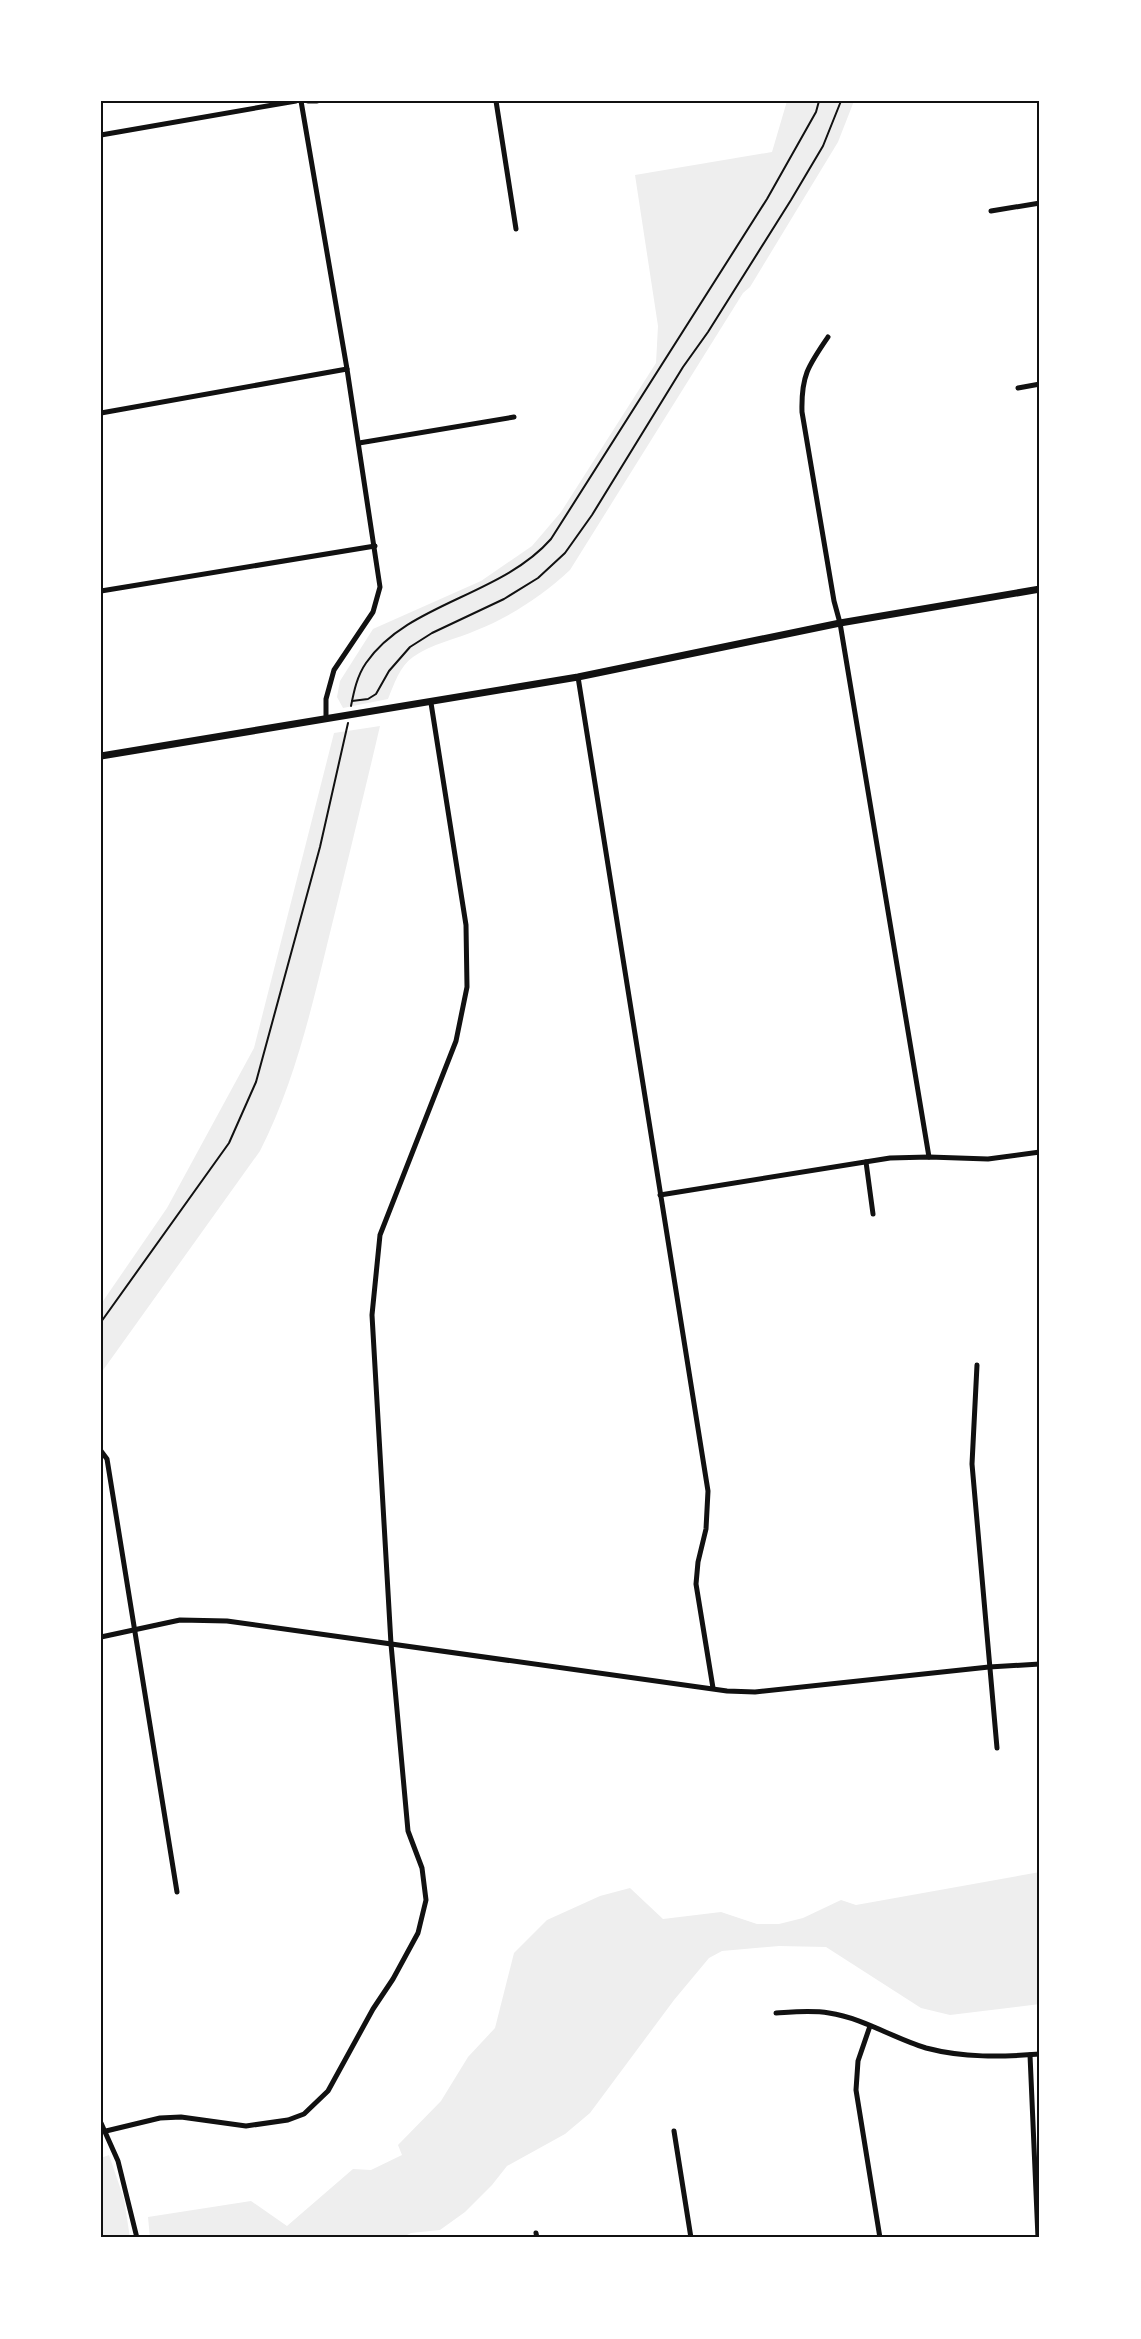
<svg xmlns="http://www.w3.org/2000/svg" width="1141" height="2339" font-family="Cabin,sans-serif">
<rect width="100%" height="100%" fill="#fff"/>
<g fill="#eee">
<path d="M 787,101 L 854,101 L 838,142 L 750,287 L 743,293 L 570,570 C 543,595 512,616 477,630 C 457,639 431,644 413,657 C 400,666 394,684 388,699 L 343,708 L 337,697 L 340,681 L 373,629 L 481,581 L 532,546 L 561,512 L 656,363 L 658,326 L 635,175 L 772,152 Z"/>
<path d="M 380,726 C 363,799 345,872 327,945 C 310,1015 293,1086 260,1151 L 101,1373 L 101,1304 L 167,1208 L 254,1048 L 334,733 Z"/>
<path d="M 1040,1872 L 1040,2004 L 950,2015 L 921,2008 L 826,1947 L 779,1946 L 722,1951 L 709,1958 L 674,2000 L 590,2113 L 565,2134 L 507,2166 L 492,2185 L 465,2212 L 440,2230 L 411,2233 L 401,2238 L 150,2238 L 148,2217 L 251,2201 L 287,2226 L 353,2169 L 371,2170 L 402,2155 L 398,2145 L 441,2101 L 468,2057 L 495,2028 L 514,1953 L 547,1920 L 600,1896 L 630,1888 L 663,1919 L 721,1912 L 757,1924 L 779,1924 L 803,1918 L 841,1900 L 856,1905 Z"/>
<path d="M 109,2155 L 124,2199 L 130,2238 L 101,2238 L 101,2158 Z"/>
</g>
<g fill="none" stroke-linecap="round" stroke-linejoin="round">
<g stroke="#111" stroke-width="2">
<path d="M 352,701 L 368,699 L 376,694 L 389,671 L 410,647 L 432,633 L 504,599 L 538,578 L 565,553 L 592,515 L 683,367 L 708,332 L 791,200 L 823,146 L 841,101"/>
<path d="M 351,706 C 354,691 357,676 366,663 C 407,603 501,596 551,539 L 767,199 L 816,112 L 819,101"/>
<path d="M 101,1322 L 229,1143 L 256,1082 L 320,847 L 348,723"/>
</g>
<g stroke="#111" stroke-width="5">
<path d="M 301,101 L 347,369 L 380,587 L 373,612 L 334,670 L 326,699 L 326,719"/>
<path d="M 308,101 L 317,101"/>
<path d="M 496,101 L 516,229"/>
<path d="M 101,135 L 296,101"/>
<path d="M 991,211 L 1040,203"/>
<path d="M 828,337 C 808,366 801,376 802,412 L 834,601 L 840,623 L 929,1157"/>
<path d="M 1018,388 L 1040,384"/>
<path d="M 101,413 L 347,369"/>
<path d="M 359,443 L 514,417"/>
<path d="M 101,591 L 375,546"/>
<path d="M 578,677 L 708,1491 L 706,1529 L 698,1562 L 696,1584 L 713,1688"/>
<path d="M 866,1162 L 873,1214"/>
<path d="M 660,1195 L 890,1158 L 929,1157 L 988,1159 L 1040,1152"/>
<path d="M 977,1365 L 972,1464 L 997,1748"/>
<path d="M 101,1451 L 107,1459 L 177,1892"/>
<path d="M 101,1637 L 180,1620 L 227,1621 L 727,1691 L 755,1692 L 989,1667 L 1040,1664"/>
<path d="M 776,2013 C 793,2012 811,2010 829,2013 C 863,2018 893,2038 926,2048 C 964,2058 1001,2057 1040,2054"/>
<path d="M 870,2026 L 858,2061 L 856,2090 L 880,2238"/>
<path d="M 1030,2055 L 1038,2238"/>
<path d="M 101,2123 L 118,2161 L 137,2238"/>
<path d="M 106,2131 L 160,2118 L 181,2117 L 246,2126 L 288,2120 L 304,2114 L 328,2091 L 373,2009 L 393,1979 L 418,1933 L 426,1900 L 422,1868 L 408,1831 L 391,1644 L 372,1315 L 380,1235 L 456,1041 L 467,987 L 466,925 L 431,703"/>
<path d="M 674,2131 L 691,2238"/>
<path d="M 536,2233 L 537,2238"/>
</g>
<path stroke="#111" stroke-width="7" d="M 101,756 L 578,677 L 840,623 L 1040,589"/>
</g>
<rect width="1141" height="2339" fill="none" stroke="#ffffff" stroke-width="205"/>
<rect x="102" y="102" width="936" height="2134" fill="none" stroke="#111" stroke-width="2"/>
</svg>
